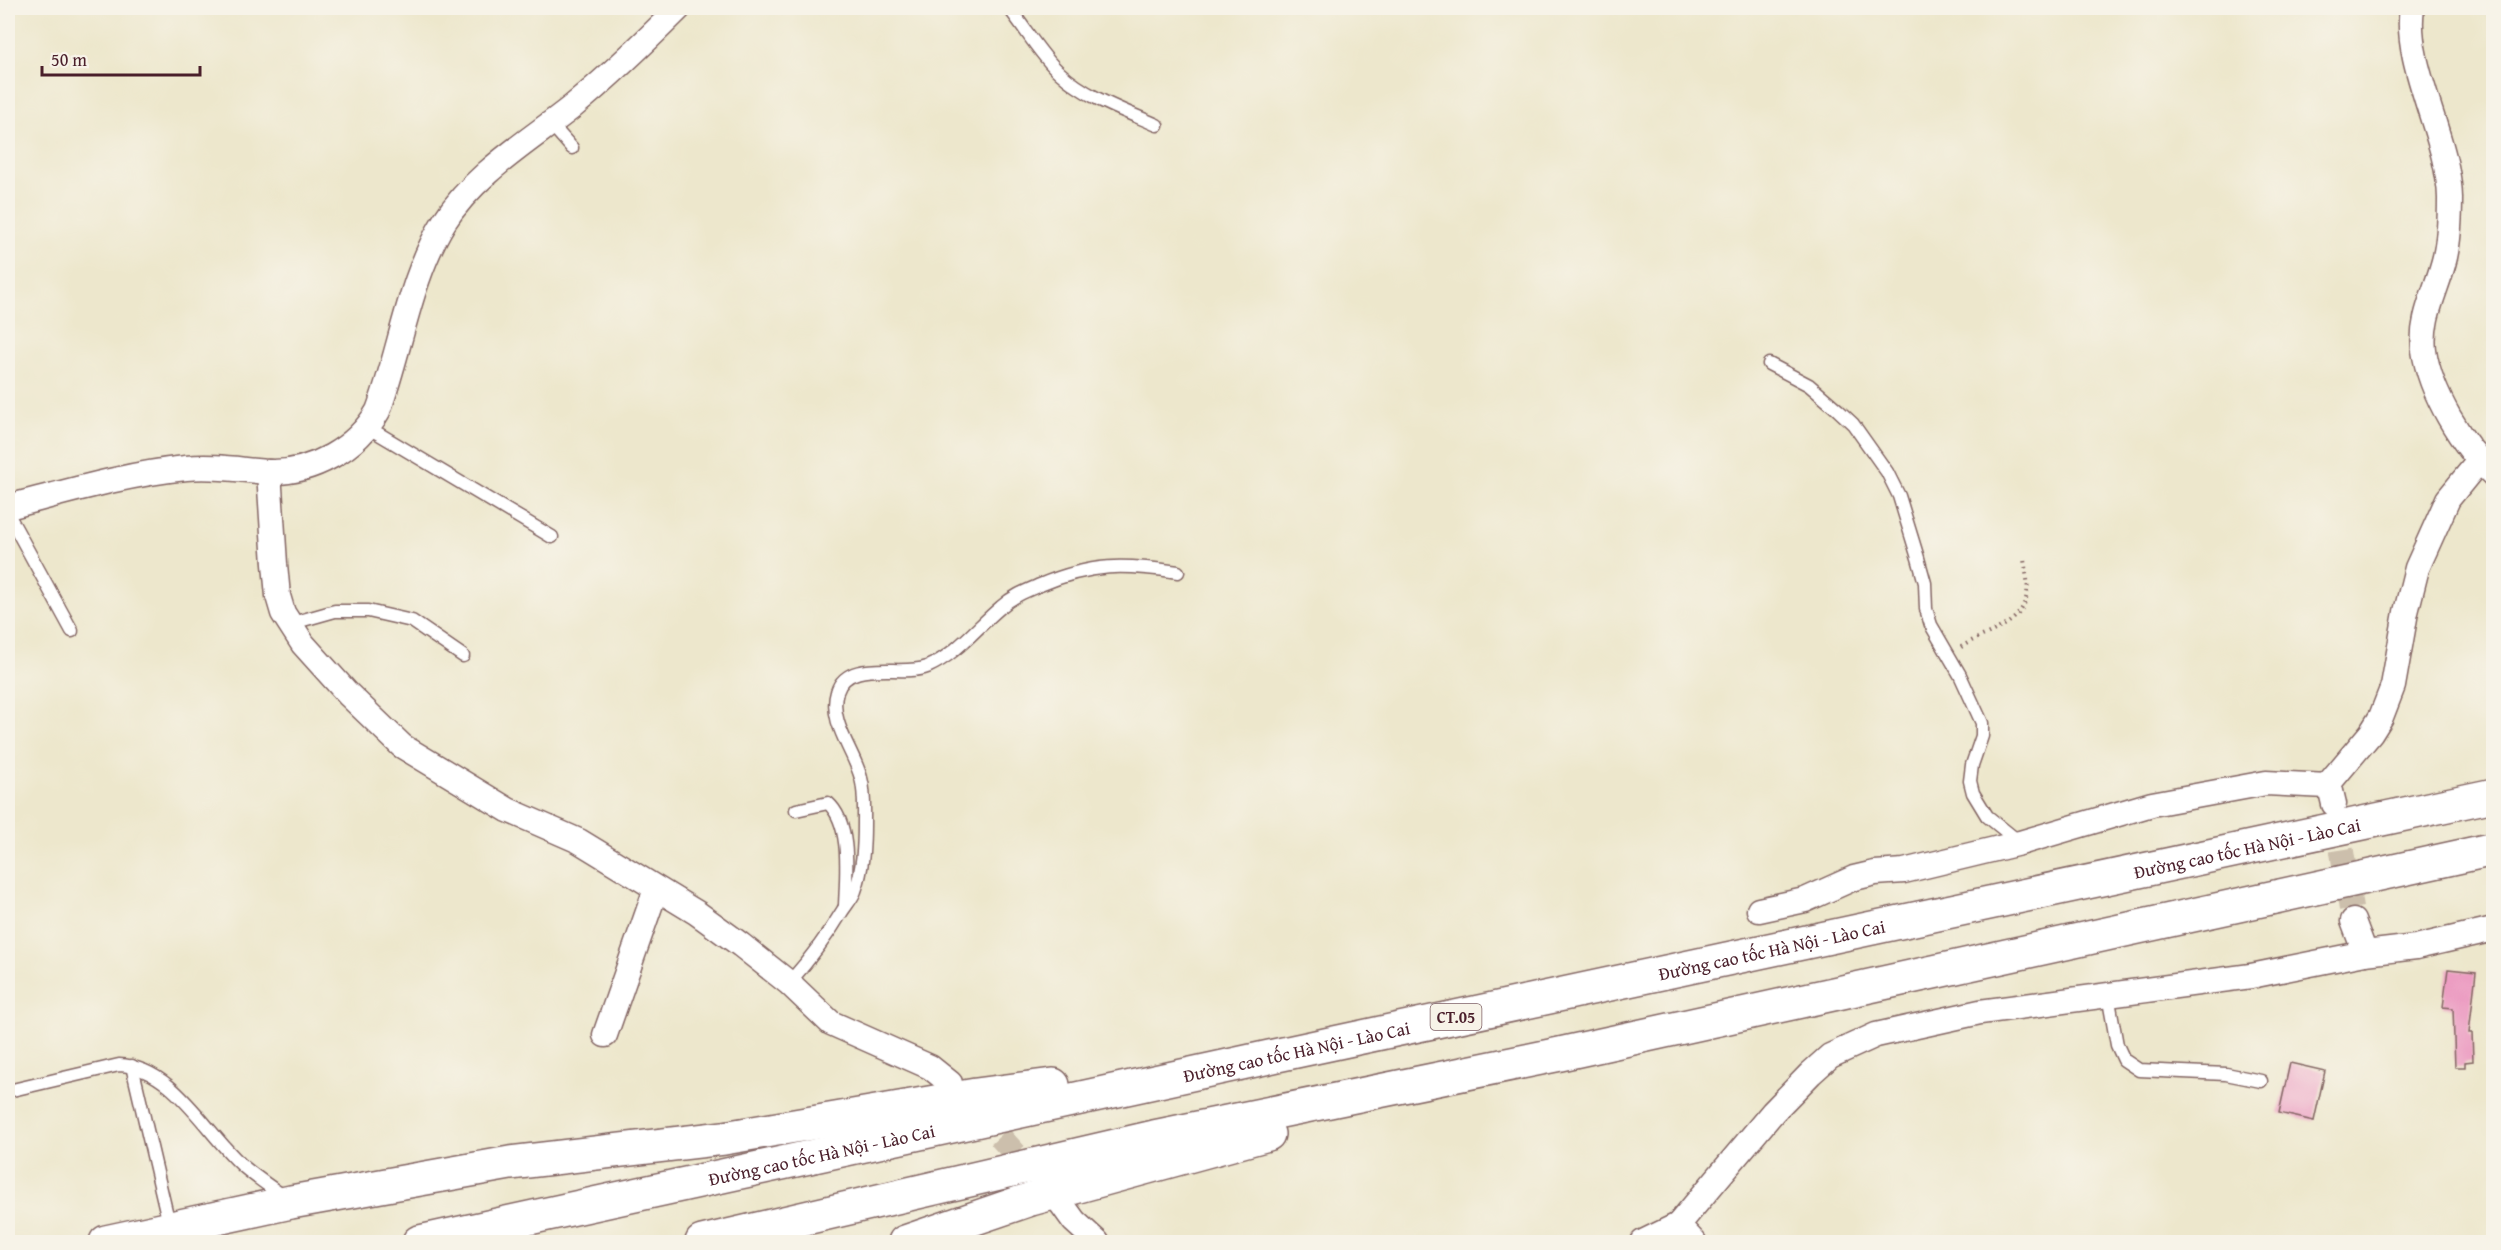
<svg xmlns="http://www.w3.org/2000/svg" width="2501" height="1250" font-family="'Gentium Book Plus',serif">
<rect width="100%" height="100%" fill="#f7f3e8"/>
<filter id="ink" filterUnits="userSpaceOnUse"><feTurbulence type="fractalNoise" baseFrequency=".0167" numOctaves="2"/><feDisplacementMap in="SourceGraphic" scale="12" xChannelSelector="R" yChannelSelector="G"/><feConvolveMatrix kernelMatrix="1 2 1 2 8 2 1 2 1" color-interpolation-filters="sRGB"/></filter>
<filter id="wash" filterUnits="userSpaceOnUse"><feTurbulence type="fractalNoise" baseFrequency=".008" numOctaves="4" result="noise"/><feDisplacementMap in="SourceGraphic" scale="24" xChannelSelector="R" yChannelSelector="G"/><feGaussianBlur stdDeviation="1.35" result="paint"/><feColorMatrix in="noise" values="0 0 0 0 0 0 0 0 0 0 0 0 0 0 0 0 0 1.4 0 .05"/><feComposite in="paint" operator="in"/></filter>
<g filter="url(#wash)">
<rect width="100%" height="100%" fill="#ede7cc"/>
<g id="blocks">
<g fill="#ec9dc2">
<path d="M 2448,969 L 2476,972 L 2469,1033 L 2472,1033 L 2473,1061 L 2465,1062 L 2465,1067 L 2455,1067 L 2453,1008 L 2443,1007 Z"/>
<path d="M 2290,1063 L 2325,1071 L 2314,1121 L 2279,1113 Z"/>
</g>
</g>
</g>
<g filter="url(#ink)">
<use href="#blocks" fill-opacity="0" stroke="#836563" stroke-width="1.5"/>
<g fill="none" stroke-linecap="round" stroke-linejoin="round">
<g stroke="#ccbfac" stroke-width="24" stroke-dasharray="24 12" stroke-linecap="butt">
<path d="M 2336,814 L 2353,921"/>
<path d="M 975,1110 L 1037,1177"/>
</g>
<g stroke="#836563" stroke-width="15">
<g id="lane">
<path d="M 1009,8 C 1026,29 1040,55 1060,73 C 1087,98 1125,111 1157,125"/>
<path d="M 550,123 L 572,148"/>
<path d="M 1769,364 L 1809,385 L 1838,410 L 1853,424 L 1887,472 L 1899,496 L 1918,558 L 1925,583 L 1926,609 L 1931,625 L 1960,675 L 1982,723 L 1982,736 L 1972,765 L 1970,781 L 1973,793 L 1987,816 L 2019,842"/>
<path d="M 369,428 L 552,537"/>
<path d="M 8,514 L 72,631"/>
<path d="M 289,624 L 335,611 L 368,611 L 412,621 L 463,656"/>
<path d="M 796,810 L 828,803 C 852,824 846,876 845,906"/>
<path d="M 789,983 C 810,959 827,937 843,910 C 847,904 853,897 855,891 C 863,869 864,846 864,823 C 864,809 865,792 861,778 C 854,751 828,721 837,692 C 847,657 902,677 927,667 C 957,654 977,627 1001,607 C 1013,596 1026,591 1040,585 C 1092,563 1124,564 1178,572"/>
<path d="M 2108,995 L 2117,1045 L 2124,1060 L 2139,1070 L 2226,1074 L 2261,1081"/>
<path d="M 132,1066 L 170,1228"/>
<path d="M 8,1091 L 119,1065 C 174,1067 206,1134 244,1167 C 257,1178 272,1188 286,1198"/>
</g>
</g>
<g stroke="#836563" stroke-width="27">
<g id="street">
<path d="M 2412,8 C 2403,63 2449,139 2450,198 C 2450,217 2449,239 2445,257 C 2438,288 2420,317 2424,350 C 2430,392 2462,446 2494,475"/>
<path d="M 269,472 L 275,564 L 278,596 L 283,613 L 303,644 L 348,694 L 402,746 L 508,810 L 579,841 L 697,913 L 741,945 L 789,983 L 831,1023 L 930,1067 L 950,1083"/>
<path d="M 8,507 C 66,492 126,474 186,468 C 214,465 240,470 268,472 C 312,474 357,448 378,411 C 401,349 409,279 444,222 C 475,173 528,142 572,107 C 610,76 645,42 679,8"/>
<path d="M 2334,804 L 2329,783 L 2371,733 L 2381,717 L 2393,686 L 2406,612 L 2417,568 L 2448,499 L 2479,461"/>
<path d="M 1759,910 L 1805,900 L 1854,878 L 1875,873 L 1904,871 L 2020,843 L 2152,804 L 2266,783 L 2328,786"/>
<path d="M 2353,921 L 2365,953"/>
<path d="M 605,1035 L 656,889"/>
<path d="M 1061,1203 L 1074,1221 L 1097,1242"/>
<path d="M 1678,1225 L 1694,1242"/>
<path d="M 1643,1242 L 1678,1225 L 1773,1112 L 1811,1073 L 1830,1056 L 1876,1035 L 1980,1012 L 2251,976 L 2365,953 L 2416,947 L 2494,929"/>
</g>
</g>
<g stroke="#836563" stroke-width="36">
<g id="highway">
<path d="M 106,1242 L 291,1202 L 510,1163 L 724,1138 L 976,1095 L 1053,1085"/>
<path id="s1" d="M 419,1242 L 1278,1055 L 2494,795"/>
<path d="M 702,1242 L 1154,1137 L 1560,1054 L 2494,849"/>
<path d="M 905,1242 L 1031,1199 L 1268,1134"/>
</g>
</g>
<path stroke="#836563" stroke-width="4" stroke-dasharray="1.5 4.5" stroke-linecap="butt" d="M 1961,647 C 1985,631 2023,627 2027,593 C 2029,582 2025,570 2024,559"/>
<use href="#lane" stroke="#fff" stroke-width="12"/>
<use href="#street" stroke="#fff" stroke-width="24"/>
<use href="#highway" stroke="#fff" stroke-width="33"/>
</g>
</g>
<g text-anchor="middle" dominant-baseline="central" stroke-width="5" stroke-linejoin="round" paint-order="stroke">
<rect fill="#f7f3e8" stroke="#7e5f64" stroke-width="1.5" x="1430.5" y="1004" width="51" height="26" rx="4.5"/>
<g font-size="16" font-weight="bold" fill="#4a1f2b">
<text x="1456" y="1017">CT.05</text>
</g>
<g font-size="18" fill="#4a1f2b" stroke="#f7f3e8">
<text stroke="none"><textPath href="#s1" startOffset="1870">Đường cao tốc Hà Nội - Lào Cai</textPath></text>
<text stroke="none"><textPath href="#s1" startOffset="1384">Đường cao tốc Hà Nội - Lào Cai</textPath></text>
<text stroke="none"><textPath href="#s1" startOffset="898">Đường cao tốc Hà Nội - Lào Cai</textPath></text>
<text stroke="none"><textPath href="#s1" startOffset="412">Đường cao tốc Hà Nội - Lào Cai</textPath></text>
</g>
</g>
<rect width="2501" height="1250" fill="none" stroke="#f7f3e8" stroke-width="30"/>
<path d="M42 66v9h158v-9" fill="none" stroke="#4a1f2b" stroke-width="3"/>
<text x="51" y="66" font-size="18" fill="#4a1f2b" stroke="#f7f3e8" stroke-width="4.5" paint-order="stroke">50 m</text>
</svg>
